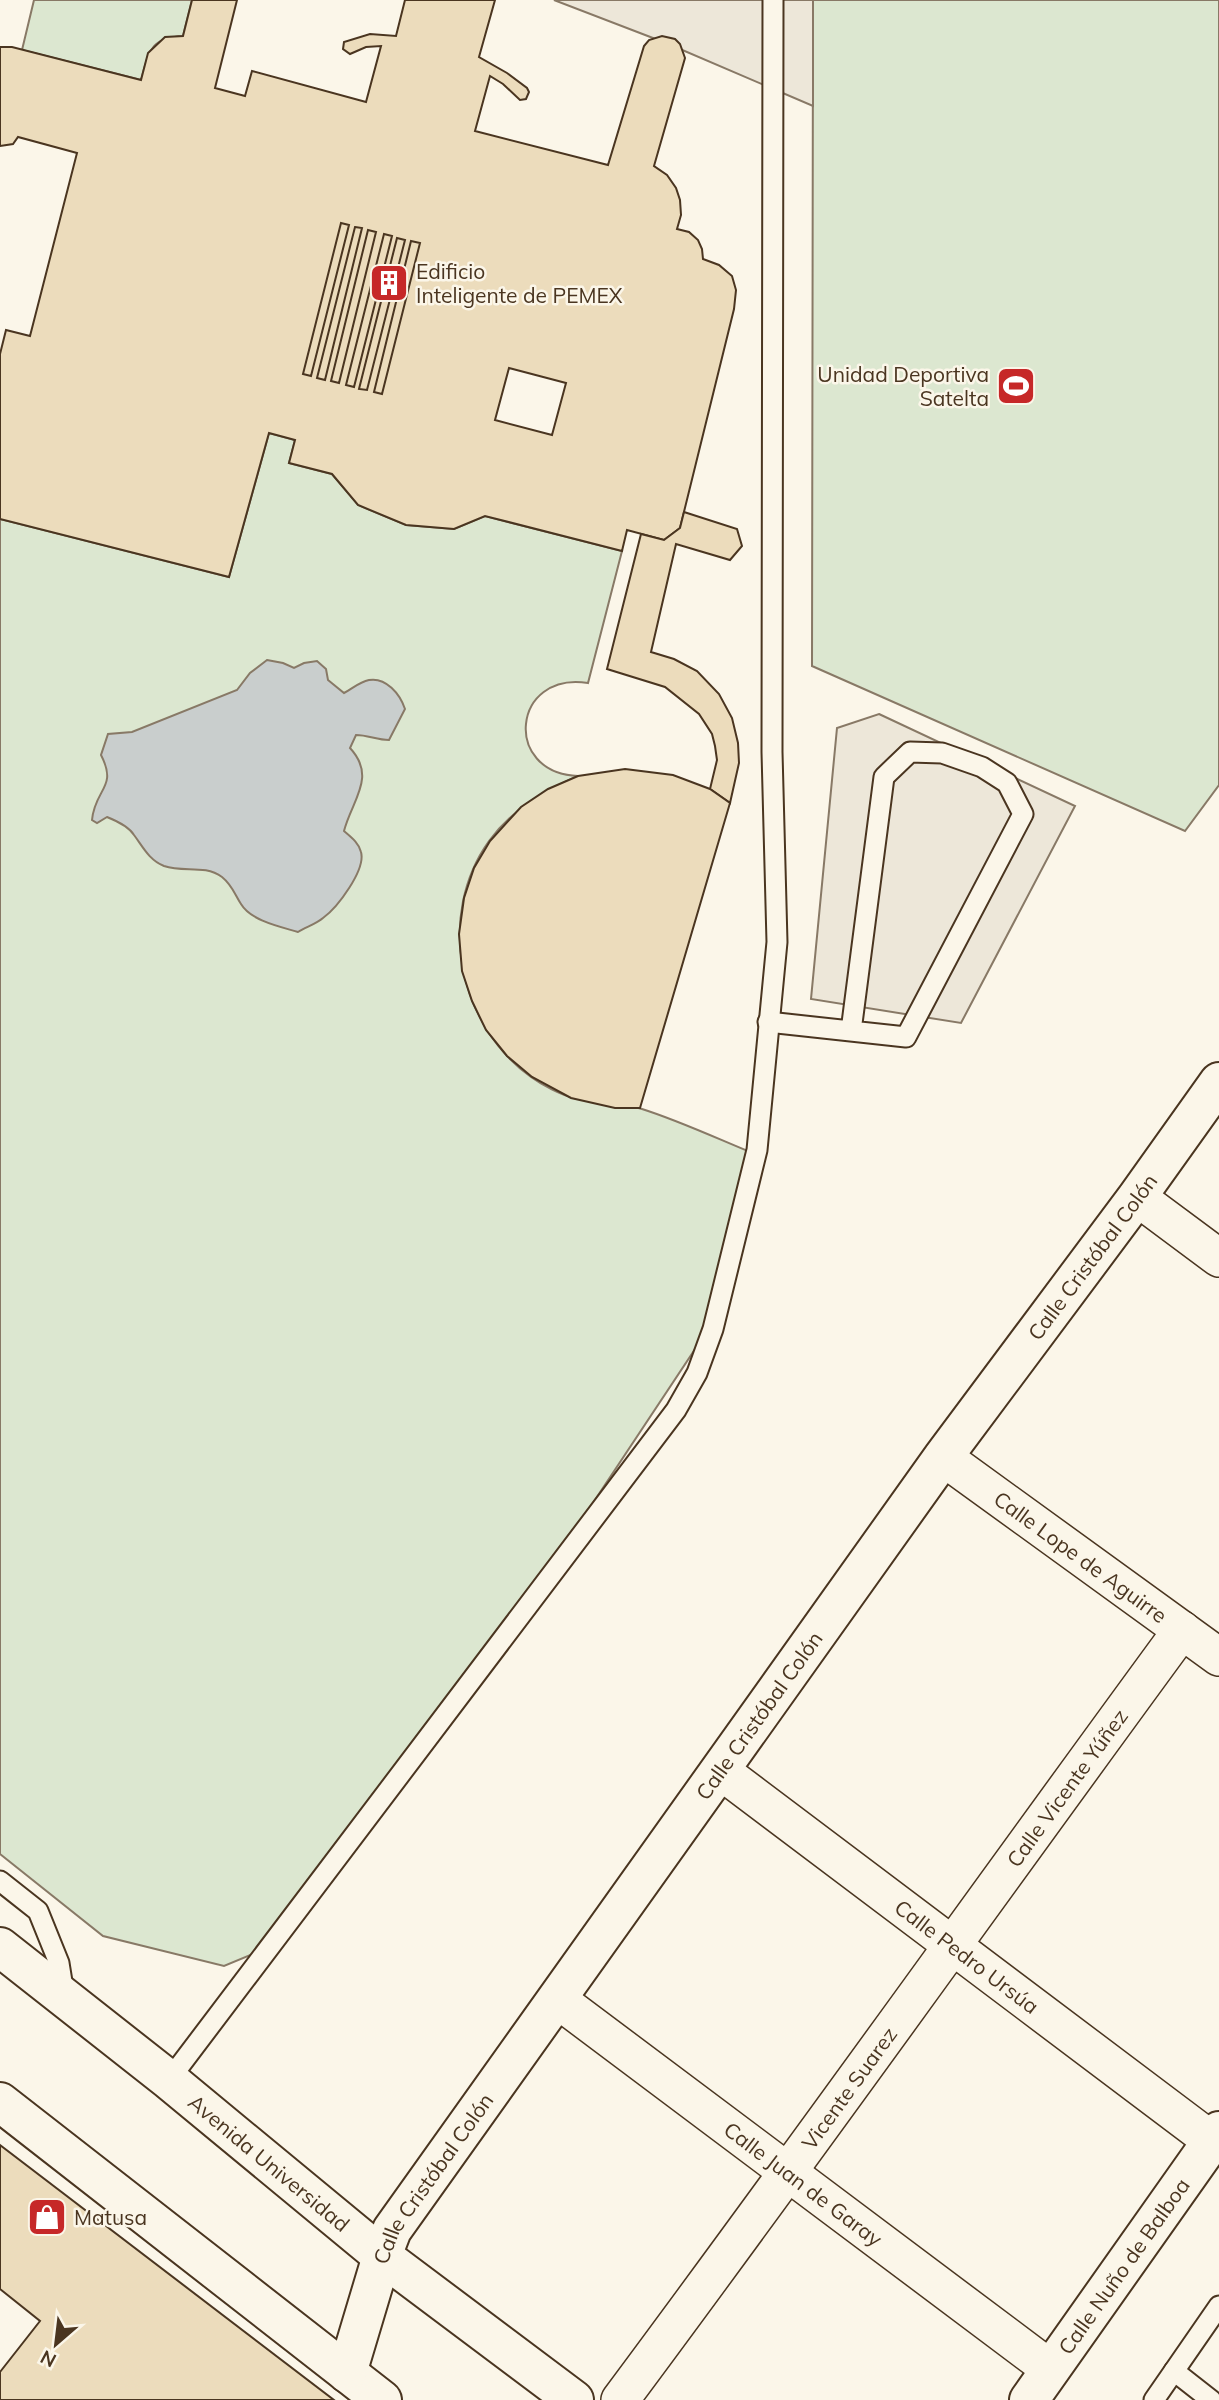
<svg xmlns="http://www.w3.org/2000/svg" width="1219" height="2400" font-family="Mulish,sans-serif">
<rect width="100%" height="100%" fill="#fbf6e9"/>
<g fill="#dce7d0" stroke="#887966" stroke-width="2">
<path d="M 34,0 L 192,0 L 183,36 C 150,38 149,51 141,80 L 22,50 Z"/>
<path d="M 813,0 L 1219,0 L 1219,785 L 1185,831 L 812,666 Z"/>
<path d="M 269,433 L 295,440 L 289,463 L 332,474 L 358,505 L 406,525 L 454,529 L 485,516 L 622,551 L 588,683 C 512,671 502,773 578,776 C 543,791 512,810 489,841 C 436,915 458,1025 531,1077 C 542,1085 561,1095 574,1098 C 596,1103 620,1102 642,1109 C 680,1121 718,1139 755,1154 L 713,1322 L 508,1631 L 253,1954 L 224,1966 L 103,1936 L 0,1854 L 0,519 L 229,577 Z"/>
</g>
<g fill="#ede7d9" stroke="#887966" stroke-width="2">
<path d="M 554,0 L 813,0 L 813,106 L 666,43 Z"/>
<path d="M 879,714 L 1075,806 L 961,1023 L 811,999 L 837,728 Z"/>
</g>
<path fill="#c9cecd" stroke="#887966" stroke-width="2" d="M 267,660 L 283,663 L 294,668 L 304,663 L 317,661 L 326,669 L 328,680 L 344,693 C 352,689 359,682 369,680 C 386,677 400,694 405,709 L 389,740 C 377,740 368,735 356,735 L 350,748 C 377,777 352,800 344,831 C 351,837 359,843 361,852 C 366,870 337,908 323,918 C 316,924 306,927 298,932 C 281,927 251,921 241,904 C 234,893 232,885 222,877 C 204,864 184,873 164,866 C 149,860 143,847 134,835 C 129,827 117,821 107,817 L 97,823 L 92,820 C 95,788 118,788 101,755 L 108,734 L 132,732 L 237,690 L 250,673 Z"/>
<g fill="#ecdcbc" stroke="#4a3520" stroke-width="2" fill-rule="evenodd">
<path d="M 192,0 L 237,0 L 215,88 L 245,96 L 252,71 L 366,102 L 381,46 L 366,47 L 350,54 L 343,49 L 344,42 L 370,34 L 396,36 L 405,0 L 495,0 L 479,57 L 507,73 L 527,88 L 529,92 L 526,99 L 520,100 L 503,84 L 490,76 L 475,131 L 608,165 L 644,46 L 649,40 L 662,36 L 675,39 L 680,44 L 685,58 L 654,166 L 667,175 L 676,188 L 680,200 L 681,215 L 677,229 L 689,232 L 698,240 L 702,249 L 703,259 L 719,265 L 732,276 L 736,290 L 734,309 L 680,528 L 664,540 L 627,530 L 622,551 L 485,516 L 454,529 L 406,525 L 358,505 L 332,474 L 289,463 L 295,440 L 269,433 L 229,577 L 0,519 L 0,354 L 6,330 L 30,336 L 77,153 L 18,137 L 13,144 L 0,146 L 0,47 L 12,47 L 141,80 L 148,53 L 165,37 L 183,36 ZM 509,368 L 566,383 L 552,435 L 495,420 Z"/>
<path d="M 341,223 L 349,225 L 311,376 L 303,374 Z"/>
<path d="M 355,227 L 362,228 L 325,380 L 317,378 Z"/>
<path d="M 368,230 L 376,232 L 339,383 L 331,381 Z"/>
<path d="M 384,234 L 392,236 L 354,387 L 346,385 Z"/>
<path d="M 397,238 L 405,240 L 367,390 L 359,389 Z"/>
<path d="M 411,241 L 420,243 L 382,394 L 374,392 Z"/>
<path d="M 684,512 L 737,529 L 742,546 L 730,560 L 676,544 L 651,652 L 674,659 L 697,671 L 719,694 L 732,718 L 738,743 L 739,763 L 730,803 L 710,789 L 717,760 L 715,746 L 712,734 L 699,714 L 665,687 L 607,669 L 641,534 L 664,540 L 680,528 Z"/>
<path d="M 625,769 L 673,775 L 710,789 L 730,803 L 640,1108 L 615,1108 L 571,1098 L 532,1077 L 507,1056 L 486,1030 L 472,1001 L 462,971 L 459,934 L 464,898 L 474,868 L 490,841 L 521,807 L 548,789 L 578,776 Z"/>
<path d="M 0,2145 L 334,2400 L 0,2400 L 0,2372 L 40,2321 L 0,2289 Z"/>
</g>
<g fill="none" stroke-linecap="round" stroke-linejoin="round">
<g stroke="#4a3520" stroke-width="23">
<g id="service">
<path d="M 768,1022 L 906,1037 L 1023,814 L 1007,783 L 982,767 L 942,753 L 910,752 L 884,777 L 851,1031"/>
<path d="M 0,1881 L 38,1911 L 59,1963 L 64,1994"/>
<path d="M 169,2080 L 676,1410 L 697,1373 L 713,1329 L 757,1150 L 777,942 L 772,752 L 773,0"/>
<path d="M 1174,2371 L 1211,2400"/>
<path d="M 1154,2400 L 1219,2306"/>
</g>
</g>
<g stroke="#4a3520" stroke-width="40">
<g id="minor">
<path d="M 1137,1197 L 1219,1258"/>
<path id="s1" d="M 943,1457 L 1219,1657"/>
<path id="s2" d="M 721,1771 L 1212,2141"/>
<path id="s3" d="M 557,1999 L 1049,2368"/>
<path id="s4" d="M 620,2400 C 810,2145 994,1886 1182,1630"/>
</g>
</g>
<g stroke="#4a3520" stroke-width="42">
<g id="secondary">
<path id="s5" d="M 0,1947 L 169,2080 L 382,2256 L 574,2400"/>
<path d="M 0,2102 L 382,2400"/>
<path id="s6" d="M 347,2373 L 382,2256 L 392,2230 L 943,1457 L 1137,1197 L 1219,1082"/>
<path id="s7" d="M 1029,2400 L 1219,2131"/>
</g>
</g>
<use href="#service" stroke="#fbf6e9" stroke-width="19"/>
<use href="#minor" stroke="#fbf6e9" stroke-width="37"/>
<use href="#secondary" stroke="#fbf6e9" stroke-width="38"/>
</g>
<defs>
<g id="building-square" transform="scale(2.0125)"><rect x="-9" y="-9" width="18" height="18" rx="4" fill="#c62828" stroke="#fbf6e9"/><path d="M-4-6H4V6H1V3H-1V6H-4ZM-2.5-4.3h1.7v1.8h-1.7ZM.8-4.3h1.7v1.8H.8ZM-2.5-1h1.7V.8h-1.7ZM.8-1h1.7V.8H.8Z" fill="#fff"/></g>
<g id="stadium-square" transform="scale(2.0125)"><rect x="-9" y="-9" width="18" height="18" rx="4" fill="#c62828" stroke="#fbf6e9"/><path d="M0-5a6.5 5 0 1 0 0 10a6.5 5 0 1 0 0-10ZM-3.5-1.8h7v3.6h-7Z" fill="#fff"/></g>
<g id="shop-square" transform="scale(2.0125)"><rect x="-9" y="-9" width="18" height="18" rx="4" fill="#c62828" stroke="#fbf6e9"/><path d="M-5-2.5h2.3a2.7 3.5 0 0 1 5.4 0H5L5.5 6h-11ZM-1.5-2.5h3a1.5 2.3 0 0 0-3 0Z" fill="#fff"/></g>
</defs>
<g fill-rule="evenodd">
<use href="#building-square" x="389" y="283"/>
<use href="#stadium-square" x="1016" y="386"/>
<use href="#shop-square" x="47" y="2217"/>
</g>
<g text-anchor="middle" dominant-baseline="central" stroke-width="5" stroke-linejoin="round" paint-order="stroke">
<g font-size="21" fill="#4a3520" stroke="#fbf6e9" text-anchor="start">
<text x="416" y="271">Edificio<tspan x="416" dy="24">Inteligente de PEMEX</tspan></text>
<text x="989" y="374" text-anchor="end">Unidad Deportiva<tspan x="989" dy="24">Satelta</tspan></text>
<text x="74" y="2217">Matusa</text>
</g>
<g font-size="21" fill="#4a3520" stroke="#fbf6e9">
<text stroke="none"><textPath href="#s6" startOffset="1349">Calle Cristóbal Colón</textPath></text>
<text stroke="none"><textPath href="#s1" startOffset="170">Calle Lope de Aguirre</textPath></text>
<text stroke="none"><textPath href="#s6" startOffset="782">Calle Cristóbal Colón</textPath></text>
<text stroke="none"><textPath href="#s4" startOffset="758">Calle Vicente Yúñez</textPath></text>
<text stroke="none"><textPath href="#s2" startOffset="308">Calle Pedro Ursúa</textPath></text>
<text stroke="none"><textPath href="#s4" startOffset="387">Vicente Suarez</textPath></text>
<text stroke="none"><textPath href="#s5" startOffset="345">Avenida Universidad</textPath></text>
<text stroke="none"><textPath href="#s6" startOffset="215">Calle Cristóbal Colón</textPath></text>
<text stroke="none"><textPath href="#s3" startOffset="308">Calle Juan de Garay</textPath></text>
<text stroke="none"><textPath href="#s7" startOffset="164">Calle Nuño de Balboa</textPath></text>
</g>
</g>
<g transform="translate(56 2344) rotate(208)" stroke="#fbf6e9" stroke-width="5" paint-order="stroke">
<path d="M0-5L12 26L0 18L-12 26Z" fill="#4a3520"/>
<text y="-10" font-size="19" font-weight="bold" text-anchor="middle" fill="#4a3520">N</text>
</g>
</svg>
